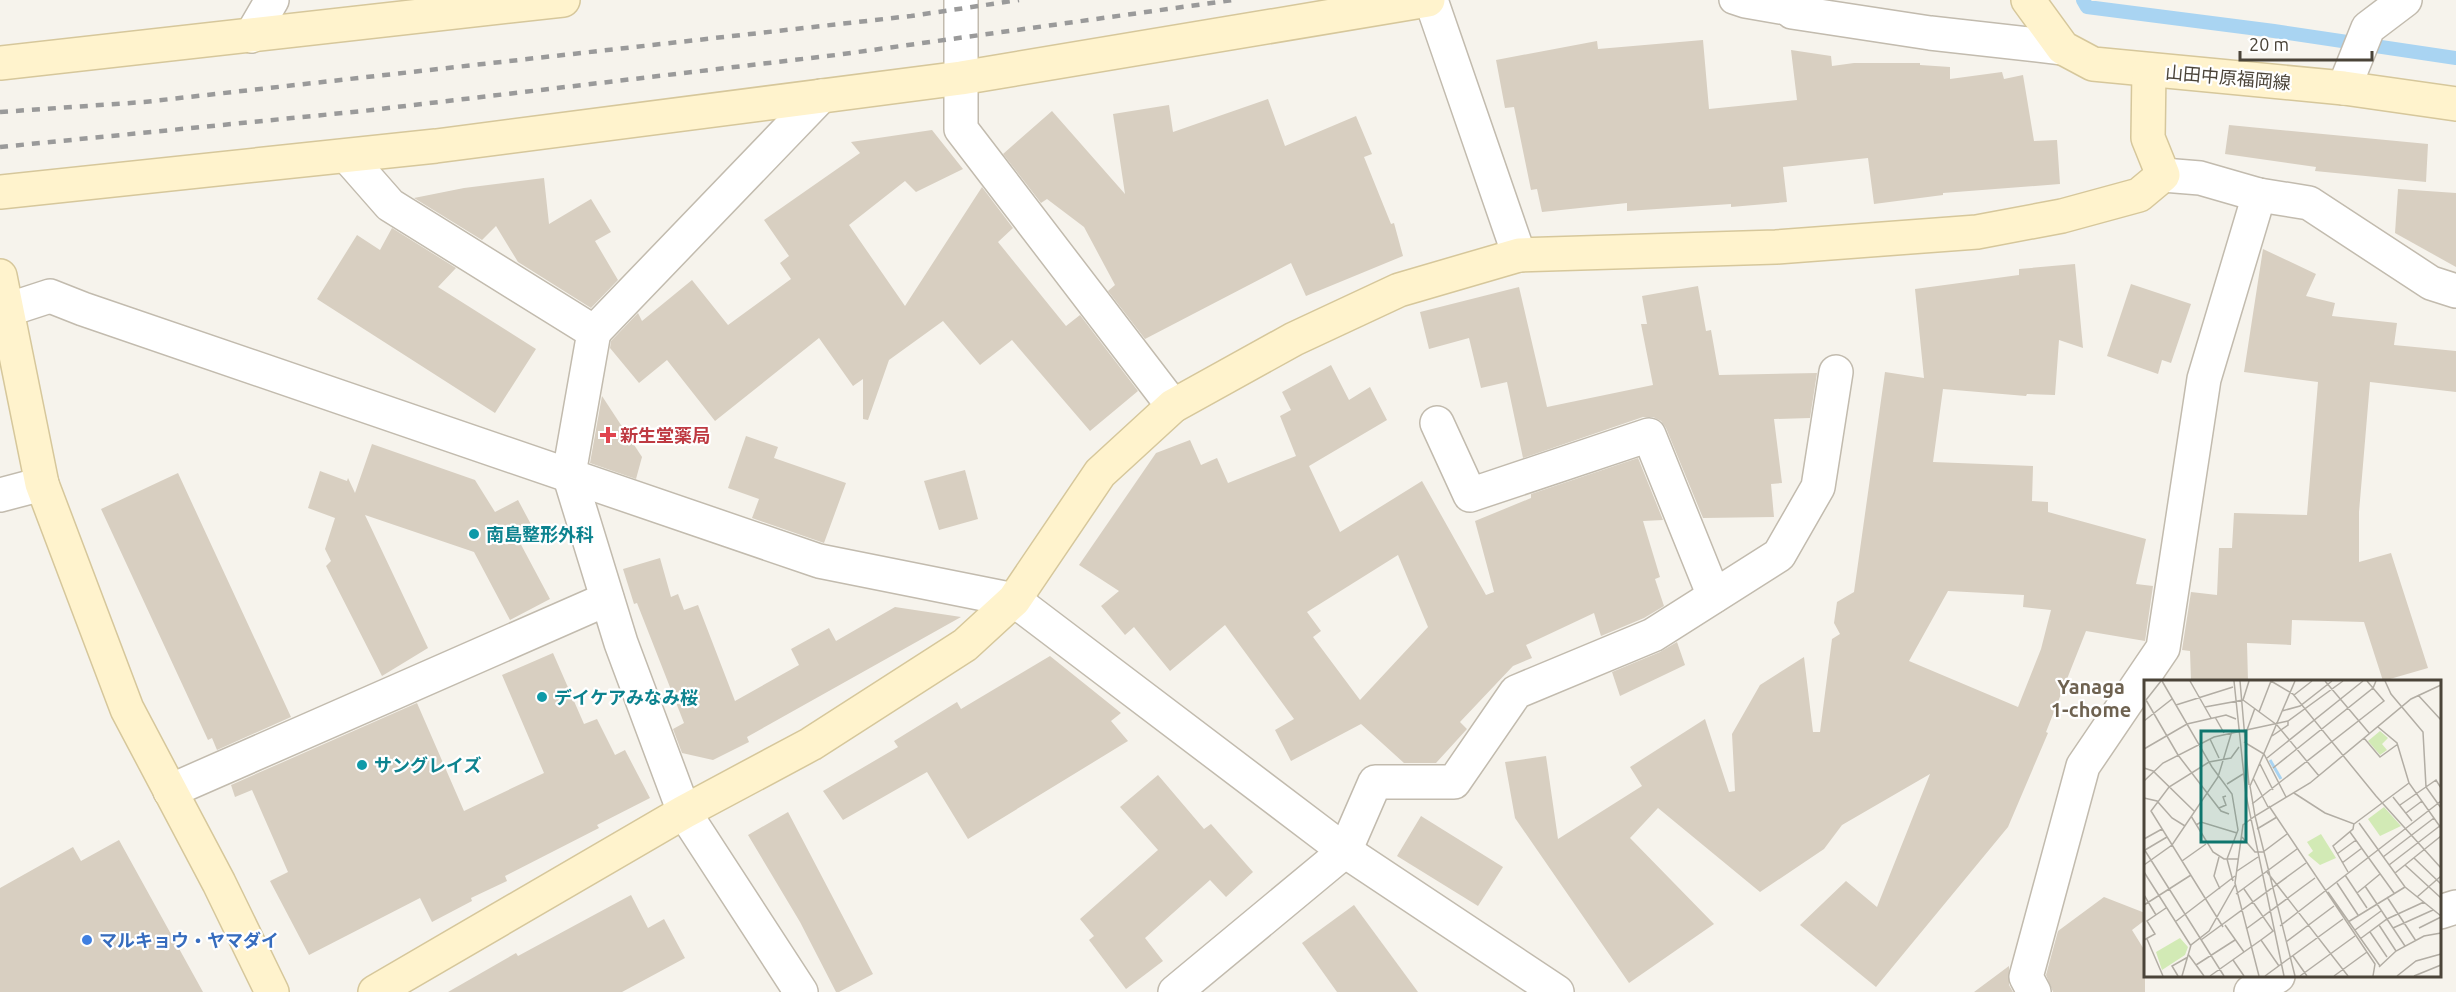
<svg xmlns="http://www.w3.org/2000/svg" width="2456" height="992" font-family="Ubuntu,'Noto Sans JP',sans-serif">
<rect width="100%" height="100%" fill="#f6f3ec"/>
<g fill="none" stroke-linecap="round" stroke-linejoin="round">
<path stroke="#a9d4f2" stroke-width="14" d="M 2083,0 L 2087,7 L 2274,31 L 2456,58"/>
</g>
<g fill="#d8cfc1" fill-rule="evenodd">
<path d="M 1703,40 L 1709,109 L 1797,100 L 1791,50 L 1831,56 L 1832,66 L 1854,63 L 1920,63 L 1920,65 L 1950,67 L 1950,79 L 2002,72 L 2004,79 L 2023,75 L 2034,141 L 2057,140 L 2060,184 L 1943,193 L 1943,195 L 1874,204 L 1868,158 L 1783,167 L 1787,202 L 1731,207 L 1731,204 L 1627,211 L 1627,203 L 1542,212 L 1537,189 L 1531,190 L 1514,107 L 1505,108 L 1496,60 L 1597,41 L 1598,49 Z"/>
<path d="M 1268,99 L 1285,146 L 1356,116 L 1372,154 L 1364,157 L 1391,224 L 1394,223 L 1403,256 L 1306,296 L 1291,263 L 1145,339 L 1108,291 L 1115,285 L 1084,227 L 1047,199 L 1041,203 L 1003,154 L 1052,111 L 1125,194 L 1113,114 L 1169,105 L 1173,132 Z"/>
<path d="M 2229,125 L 2428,144 L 2426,182 L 2315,171 L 2316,167 L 2225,154 Z"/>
<path d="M 932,130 L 963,169 L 916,192 L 905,181 L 849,225 L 905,306 L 982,187 L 1013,228 L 998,242 L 1066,326 L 1080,315 L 1138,391 L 1090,431 L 1012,340 L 980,365 L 943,321 L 889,360 L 868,420 L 863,419 L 863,379 L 853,386 L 819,338 L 715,421 L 667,360 L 639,383 L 610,348 L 611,341 L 638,313 L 642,321 L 692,280 L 728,325 L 791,279 L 780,263 L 789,256 L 764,220 L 860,153 L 851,142 Z"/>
<path d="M 544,178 L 549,224 L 591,199 L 611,232 L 595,241 L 618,280 L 591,308 L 518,262 L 496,226 L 482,240 L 414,198 L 464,188 Z"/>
<path d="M 2398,189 L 2456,193 L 2456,267 L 2395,233 Z"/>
<path d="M 392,228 L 456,268 L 438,287 L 536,349 L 495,413 L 317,299 L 357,235 L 380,250 Z"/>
<path d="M 2263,249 L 2316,274 L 2306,296 L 2335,303 L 2332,316 L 2397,323 L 2394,345 L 2456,351 L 2456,392 L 2370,382 L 2359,512 L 2359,562 L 2391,553 L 2428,668 L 2383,681 L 2364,622 L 2292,620 L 2291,645 L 2247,643 L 2248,681 L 2191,681 L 2190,651 L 2182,650 L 2191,592 L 2217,595 L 2219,548 L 2232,548 L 2234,513 L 2307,515 L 2318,382 L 2244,372 Z"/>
<path d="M 2075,264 L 2083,348 L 2059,340 L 2055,395 L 2027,394 L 2026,396 L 1943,389 L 1933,462 L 2033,466 L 2032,501 L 2048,502 L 2048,512 L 2146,539 L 2136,584 L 2153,586 L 2145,641 L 2086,631 L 2046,732 L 2048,733 L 2008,827 L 1876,987 L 1800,925 L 1846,881 L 1877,907 L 1930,774 L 1842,825 L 1824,849 L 1760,892 L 1658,808 L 1630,838 L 1714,924 L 1629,983 L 1515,818 L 1505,762 L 1546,756 L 1558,839 L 1642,786 L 1630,767 L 1705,719 L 1729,792 L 1735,791 L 1732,734 L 1760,685 L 1804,657 L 1813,732 L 1820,732 L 1832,639 L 1840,634 L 1834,623 L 1837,602 L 1854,592 L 1885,372 L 1924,378 L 1915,289 L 2019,275 L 2019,269 ZM 1948,591 L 2024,595 L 2023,607 L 2051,610 L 2041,649 L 2018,707 L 1909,661 Z"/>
<path d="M 2131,284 L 2191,304 L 2171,363 L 2162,360 L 2158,374 L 2107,356 Z"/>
<path d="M 1698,286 L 1706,331 L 1711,330 L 1719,375 L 1817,373 L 1810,418 L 1774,419 L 1782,483 L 1771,484 L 1774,517 L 1703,518 L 1666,428 L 1661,421 L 1653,417 L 1643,417 L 1523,458 L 1507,382 L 1481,388 L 1469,338 L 1429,349 L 1420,312 L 1519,287 L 1547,407 L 1653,385 L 1641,324 L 1647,324 L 1642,296 Z"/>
<path d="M 1331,365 L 1349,400 L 1370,387 L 1387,420 L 1309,466 L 1340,532 L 1422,481 L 1486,595 L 1494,592 L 1475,521 L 1531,498 L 1531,494 L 1638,458 L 1663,520 L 1643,521 L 1660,577 L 1655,579 L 1664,606 L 1644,618 L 1601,636 L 1594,613 L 1526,645 L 1532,658 L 1513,666 L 1460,722 L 1467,729 L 1436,763 L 1404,763 L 1361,724 L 1291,761 L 1275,730 L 1294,719 L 1225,625 L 1170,671 L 1134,627 L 1125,635 L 1101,606 L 1119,591 L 1079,565 L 1156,453 L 1190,440 L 1201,465 L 1217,458 L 1228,483 L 1296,456 L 1280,416 L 1291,410 L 1282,392 ZM 1398,555 L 1428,627 L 1360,700 L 1313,637 L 1321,631 L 1307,612 Z"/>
<path d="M 602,396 L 642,457 L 636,479 L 590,463 Z"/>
<path d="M 746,436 L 778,447 L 774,458 L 846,483 L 824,543 L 752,518 L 759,499 L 728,488 Z"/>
<path d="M 372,444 L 475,480 L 495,512 L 518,500 L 534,530 L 518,539 L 550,599 L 510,620 L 474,552 L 365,515 L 428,648 L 382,676 L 326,566 L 331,561 L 325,549 L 335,518 L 308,508 L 320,471 L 347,481 L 348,478 L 355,493 Z"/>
<path d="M 965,470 L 978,519 L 939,530 L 924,481 Z"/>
<path d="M 178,473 L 291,717 L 217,750 L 212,738 L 208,740 L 101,509 Z"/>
<path d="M 660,558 L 671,597 L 678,594 L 684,610 L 698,605 L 735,701 L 799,665 L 791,649 L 829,628 L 836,641 L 895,607 L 961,617 L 747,737 L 749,742 L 713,760 L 682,753 L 673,729 L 684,723 L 637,603 L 634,604 L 623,569 Z"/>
<path d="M 1677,642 L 1685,665 L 1620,696 L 1612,672 L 1660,652 Z"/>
<path d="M 553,653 L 584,724 L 597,719 L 615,755 L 625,750 L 650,798 L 597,825 L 599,828 L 505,876 L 507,881 L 471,898 L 472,901 L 432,922 L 420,898 L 309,955 L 270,881 L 288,872 L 252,790 L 235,797 L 231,785 L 417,703 L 464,811 L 544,773 L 502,675 Z"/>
<path d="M 1050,656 L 1121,713 L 1111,721 L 1128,741 L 968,839 L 927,772 L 843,820 L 823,791 L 898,747 L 894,741 L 957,702 L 961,709 Z"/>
<path d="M 1158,775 L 1204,829 L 1211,824 L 1253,872 L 1226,897 L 1210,880 L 1145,938 L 1163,961 L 1126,989 L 1089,940 L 1094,936 L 1080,919 L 1158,850 L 1120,807 Z"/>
<path d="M 788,812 L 873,974 L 839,992 L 836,992 L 800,922 L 748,835 Z"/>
<path d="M 1421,816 L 1503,867 L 1478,906 L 1397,856 Z"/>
<path d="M 119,840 L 203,992 L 0,992 L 0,888 L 73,847 L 81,861 Z"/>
<path d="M 631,895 L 648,928 L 664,919 L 685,958 L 622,992 L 448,992 L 516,953 L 518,956 Z"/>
<path d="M 2104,897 L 2145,913 L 2145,920 L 2132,930 L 2145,951 L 2145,992 L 2053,992 L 2046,975 L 2058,931 Z"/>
<path d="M 1354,905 L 1418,992 L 1337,992 L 1302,943 Z"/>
<path d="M 2009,966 L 2009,985 L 2013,992 L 1974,992 Z"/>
</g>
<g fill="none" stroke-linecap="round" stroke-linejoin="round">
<g stroke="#c2bbae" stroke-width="30">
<path id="lane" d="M 1733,0 L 1745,4 L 1792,12"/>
</g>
<g stroke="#c2bbae" stroke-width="36">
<g id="street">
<path d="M 961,0 L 961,129 L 1173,406"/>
<path d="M 1431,0 L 1519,255"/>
<path d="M 1792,12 L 1930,33 L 2063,48"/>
<path d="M 251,36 L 272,0"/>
<path d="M 2344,88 L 2368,28 L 2405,0"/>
<path d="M 347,156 L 390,205 L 594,332 L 569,474 L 621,643 L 684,812 L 801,992"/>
<path d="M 2163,175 L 2200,178 L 2259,195 L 2309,203 L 2431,283 L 2456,291"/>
<path d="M 7,310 L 50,296 L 83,309 L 819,561 L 1014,600 L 1345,851 L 1557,992"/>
<path d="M 594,332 L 821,96"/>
<path d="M 1437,423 L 1470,495 L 1649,435 L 1714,596"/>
<path d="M 0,495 L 42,484"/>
<path d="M 170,791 L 607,599"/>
<path d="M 2440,912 L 2456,907"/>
<path d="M 1175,992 L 1345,851 L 1375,782 L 1454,782 L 1516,692 L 1653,635 L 1779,555 L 1818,487 L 1836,372"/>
<path d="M 2034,992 L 2026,977 L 2083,766 L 2163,648 L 2204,379 L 2259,195"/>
<path d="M 2251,992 L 2278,976"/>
</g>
</g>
<g stroke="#d6c79b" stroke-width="36">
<g id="secondary">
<path d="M 2028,0 L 2063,48 L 2093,64 L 2344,88 L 2456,104"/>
<path d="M 0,63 L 563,0"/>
<path d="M 0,192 L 436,146 L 961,78 L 1428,0"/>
<path d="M 0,276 L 42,484 L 127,709 L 219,883 L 272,992"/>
<path d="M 375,992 L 684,812 L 811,744 L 965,645 L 1014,600 L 1100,473 L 1173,406 L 1294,339 L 1399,290 L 1519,255 L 1776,247 L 1977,232 L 2062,216 L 2139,195 L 2163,175 L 2148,138 L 2149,70"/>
</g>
</g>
<use href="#lane" stroke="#fff" stroke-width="27"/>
<use href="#street" stroke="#fff" stroke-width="33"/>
<use href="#secondary" stroke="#fff3cd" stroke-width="33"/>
<g stroke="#9a9a9a" stroke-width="4.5" stroke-dasharray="8 8" stroke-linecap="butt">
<path d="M 0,112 L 144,102 L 911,16 L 1019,0"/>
<path d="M 0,147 L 363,111 L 836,55 L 1233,0"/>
</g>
</g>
<path fill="#e0444e" stroke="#fff" stroke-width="2" d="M605 426h6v6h6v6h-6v6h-6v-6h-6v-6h6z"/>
<g fill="#0f9aa8" stroke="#fff" stroke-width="2">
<circle cx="474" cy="534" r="6"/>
<circle cx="542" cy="697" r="6"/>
<circle cx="362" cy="765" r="6"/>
</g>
<circle fill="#3f7fe0" stroke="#fff" stroke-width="2" cx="87" cy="940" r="6"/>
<g text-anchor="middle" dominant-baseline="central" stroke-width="4.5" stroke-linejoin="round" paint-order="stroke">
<g font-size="18" fill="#4b4439" stroke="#fff">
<text transform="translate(2228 77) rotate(5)">山田中原福岡線</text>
</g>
<g font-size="18" font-weight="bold" fill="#be3a42" stroke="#fff" text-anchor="start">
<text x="620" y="435">新生堂薬局</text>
</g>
<g font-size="18" font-weight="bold" fill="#0d838f" stroke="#fff" text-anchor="start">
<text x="486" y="534">南島整形外科</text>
<text x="554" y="697">デイケアみなみ桜</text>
<text x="374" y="765">サングレイズ</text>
</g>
<g font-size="18" font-weight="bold" fill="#366cbe" stroke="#fff" text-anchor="start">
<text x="99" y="940">マルキョウ・ヤマダイ</text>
</g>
<g font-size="20" font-weight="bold" fill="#6e6250" stroke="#fff">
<text x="2091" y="686">Yanaga<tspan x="2091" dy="23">1-chome</tspan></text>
</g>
</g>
<g transform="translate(2144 680)">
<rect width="297" height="297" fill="#f6f3ec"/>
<path d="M 236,51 L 244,58 L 238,64 L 243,70 L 236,75 L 224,61 ZM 240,127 L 257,146 L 236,156 L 224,139 ZM 177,154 L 192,178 L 176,185 L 164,175 L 169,171 L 163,162 ZM 36,258 L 44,267 L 41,275 L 18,290 L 12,272 Z" fill="#d2eab5"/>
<path fill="none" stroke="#a9d4f2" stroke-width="3" d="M 126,80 L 137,99"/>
<path fill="none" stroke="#b2ada4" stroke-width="1.5" d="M 18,1 L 68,87 L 88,114 L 94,150 L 83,179 L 89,201M 46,1 L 67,38M 90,1 L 102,115 L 140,296M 96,1 L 105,105M 127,1 L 149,14 L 232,116 L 297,188M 181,1 L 226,54M 241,1 L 247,14 L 279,52 L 282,107 L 297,128M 150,15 L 168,1M 274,15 L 297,40M 2,20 L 34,75 L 77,131 L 85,134M 2,20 L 17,1M 99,20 L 133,45 L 175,96M 32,25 L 89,7M 61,27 L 99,20 L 105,1M 138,31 L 156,26 L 188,1M 115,32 L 127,1M 71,37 L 80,53M 0,41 L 28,19M 234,47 L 253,63 L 265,103 L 297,148M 103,50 L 111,28M 0,51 L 0,84M 128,56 L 144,45 L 144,41M 220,58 L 236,77 L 254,64M 66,59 L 75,78M 100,62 L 120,74 L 142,117M 0,69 L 43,44 L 82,35 L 92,39M 123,78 L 219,1M 116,84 L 129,110M 0,88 L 9,91 L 50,131M 129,88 L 229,8 L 232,1M 109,98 L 124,127M 0,101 L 19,83 L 70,57 L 144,41 L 199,1M 83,104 L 99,94M 150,113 L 181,133 L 210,144 L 265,103M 249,117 L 268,141M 0,118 L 13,121 L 28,138 L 41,146M 108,124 L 240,21 L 223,1M 256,125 L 292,100 L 297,108M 125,126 L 231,284 L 229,296M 75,128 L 82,125 L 79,117 L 82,116M 262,133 L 278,121M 47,136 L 69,172 L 80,179 L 94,179M 215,143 L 261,207 L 297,236M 52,145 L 57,142 L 93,153M 113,149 L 133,137M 206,152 L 250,213M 98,157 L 111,172 L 119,172 L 143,154M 0,159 L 18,149M 0,169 L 80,296M 1,170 L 23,157M 193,174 L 212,160M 75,177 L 70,196 L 76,209M 239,177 L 290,138M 270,178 L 297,204M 38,181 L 62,164M 198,183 L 218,168M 0,185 L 28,165 L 74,97 L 88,51M 245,185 L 297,145M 261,185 L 297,218M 93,191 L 114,177M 0,192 L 47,266M 123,192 L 204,296M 204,192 L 189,166 L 209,149 L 210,143M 251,193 L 297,156M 201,195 L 223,228M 193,203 L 214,235M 221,206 L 261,266M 100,209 L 129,251 L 117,260M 184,212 L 236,286M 213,213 L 236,194M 92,214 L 153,169M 0,215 L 12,235M 243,217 L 272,261M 273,217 L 297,196M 0,225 L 47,195M 31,242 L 91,196M 204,242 L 261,207M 81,245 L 100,272M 235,245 L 252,271M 136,246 L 297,121M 79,247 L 7,131 L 25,107 L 65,82 L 87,78 L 95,67M 249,248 L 289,230M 275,248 L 297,237M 102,249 L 171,198M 211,250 L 237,231M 226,252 L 243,277M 3,259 L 19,296M 216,259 L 243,239 L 280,222M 0,260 L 11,254 L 3,241 L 22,228M 57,260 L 162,183M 142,262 L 190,226M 44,274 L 60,296M 149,276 L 163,296M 89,280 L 100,296M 52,285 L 91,260M 235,287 L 252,271 L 280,256 L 297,253M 34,296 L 28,286 L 44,277M 38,296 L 47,265 L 65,251 L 91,205M 66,296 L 117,260 L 135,286M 115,296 L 91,203 L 99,145 L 111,136 L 106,106 L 151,1M 121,296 L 199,239M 151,296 L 111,136 L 166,103 L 267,19 L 297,5M 156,296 L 211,256M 190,296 L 223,272M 253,296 L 272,281 L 297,274M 270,296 L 297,285"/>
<path fill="#0f766e" fill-opacity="0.15" stroke="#0f766e" stroke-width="3" d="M 57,51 L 102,51 L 102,162 L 57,162 Z"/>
<rect width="297" height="297" fill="none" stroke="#4b4439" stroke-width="3"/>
</g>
<path d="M2240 51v9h132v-9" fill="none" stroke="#4b4439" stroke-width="3"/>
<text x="2249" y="51" font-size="18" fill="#4b4439" stroke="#ffffff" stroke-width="4.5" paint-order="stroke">20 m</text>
</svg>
